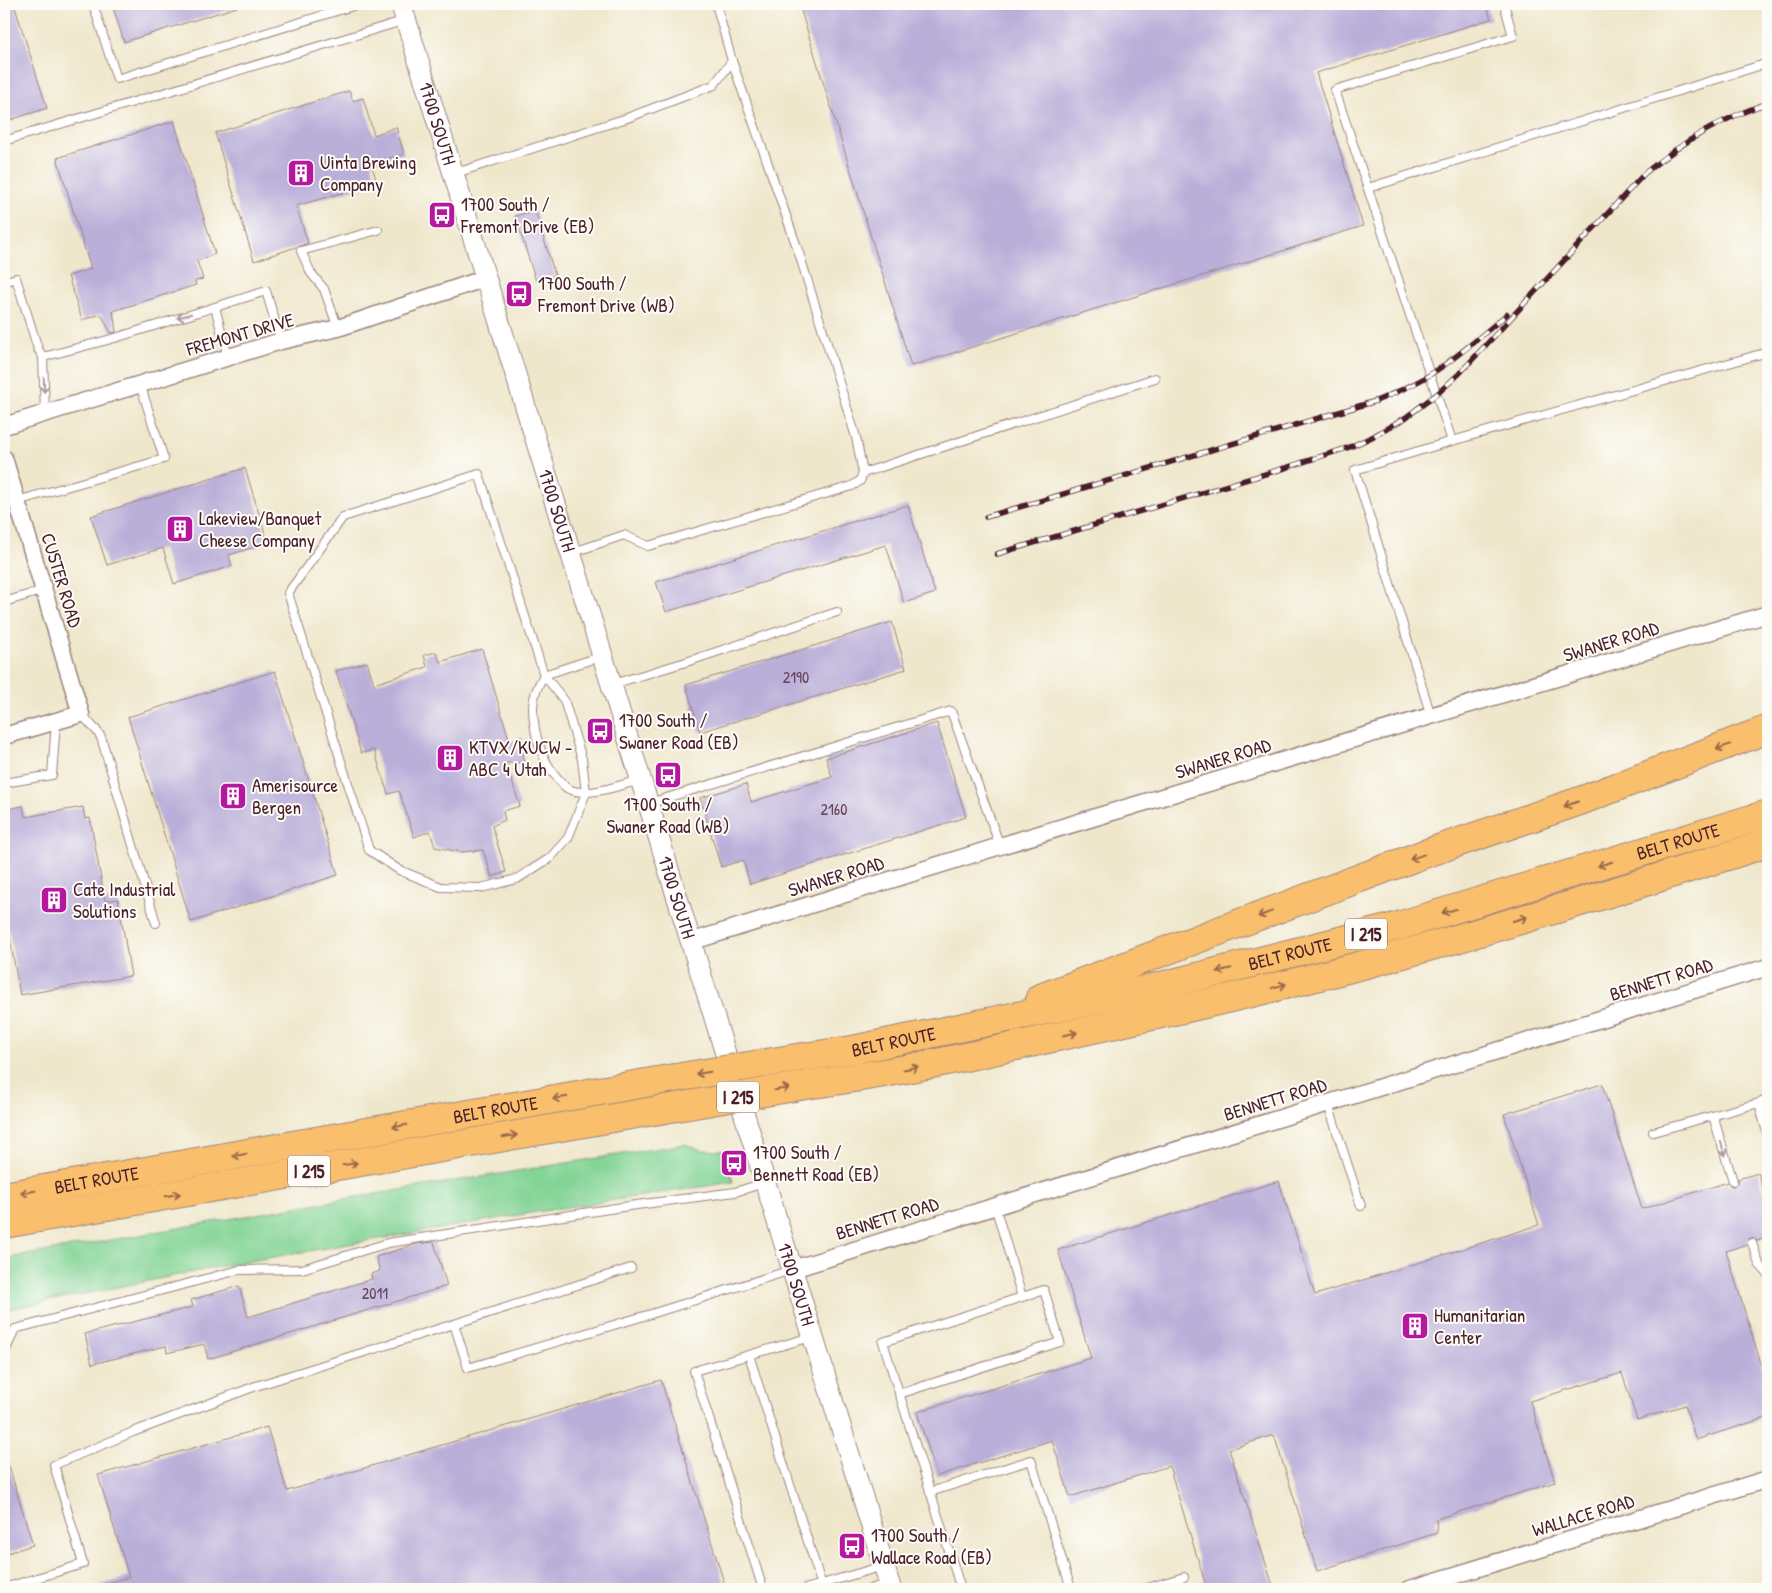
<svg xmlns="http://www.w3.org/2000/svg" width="1772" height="1593" font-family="'Patrick Hand',sans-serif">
<rect width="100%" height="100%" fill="#fdfcf7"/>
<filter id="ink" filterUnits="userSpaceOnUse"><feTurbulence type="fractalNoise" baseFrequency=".02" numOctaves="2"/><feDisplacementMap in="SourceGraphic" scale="10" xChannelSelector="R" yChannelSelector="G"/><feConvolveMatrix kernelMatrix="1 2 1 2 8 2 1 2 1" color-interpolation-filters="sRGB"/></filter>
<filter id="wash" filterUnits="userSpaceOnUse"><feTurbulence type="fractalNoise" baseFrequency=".0096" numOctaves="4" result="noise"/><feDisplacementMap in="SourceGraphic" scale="20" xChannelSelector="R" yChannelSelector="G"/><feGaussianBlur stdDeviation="1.12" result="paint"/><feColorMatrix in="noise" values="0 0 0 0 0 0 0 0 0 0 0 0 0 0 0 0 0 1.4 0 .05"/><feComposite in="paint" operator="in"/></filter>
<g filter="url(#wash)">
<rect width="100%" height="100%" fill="#efe7cc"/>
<path fill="#83d495" stroke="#667a60" d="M 685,1144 L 702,1150 L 724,1151 L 733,1182 L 555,1209 L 238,1263 L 4,1310 L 4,1259 L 313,1204 Z"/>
<g id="blocks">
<g fill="#baafd9">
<path d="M 4,4 L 14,4 L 47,108 L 4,122 Z"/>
<path d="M 112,4 L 237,4 L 237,7 L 124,42 Z"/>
<path d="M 799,4 L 1486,4 L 1491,19 L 1316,73 L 1363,226 L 911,366 Z"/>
<path d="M 349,91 L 353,101 L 363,98 L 374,135 L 396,127 L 404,154 L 371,163 L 377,183 L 296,206 L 308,243 L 254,261 L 215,133 Z"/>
<path d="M 174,121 L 215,254 L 197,261 L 203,279 L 195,281 L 196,285 L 113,311 L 116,332 L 111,333 L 101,314 L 82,320 L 68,276 L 91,269 L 57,158 Z"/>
<path d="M 535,210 L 555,275 L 536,281 L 515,216 Z"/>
<path d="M 245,468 L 268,543 L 229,555 L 232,566 L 174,584 L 163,548 L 107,565 L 91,516 Z"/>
<path d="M 908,505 L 935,593 L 904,603 L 886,545 L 666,612 L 656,582 Z"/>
<path d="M 892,622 L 906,669 L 700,732 L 686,685 Z"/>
<path d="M 482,649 L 510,742 L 522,737 L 524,763 L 506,763 L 520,806 L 503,811 L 505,820 L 492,826 L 506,872 L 492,877 L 483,850 L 461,852 L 435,847 L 430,831 L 414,837 L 399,791 L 388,794 L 374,750 L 361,753 L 336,671 L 367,662 L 374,684 L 427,667 L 424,655 L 436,652 L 440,662 Z"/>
<path d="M 275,671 L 338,875 L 191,922 L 128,717 Z"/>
<path d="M 937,723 L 966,817 L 750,884 L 743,860 L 721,867 L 700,798 L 746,784 L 751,802 L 832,777 L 826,758 Z"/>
<path d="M 23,806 L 25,817 L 83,807 L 85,819 L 90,818 L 105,901 L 118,899 L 131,976 L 20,995 L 4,905 L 4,821 L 8,821 L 6,809 Z"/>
<path d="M 1602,1084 L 1642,1209 L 1728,1182 L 1731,1186 L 1735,1186 L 1738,1183 L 1738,1179 L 1758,1173 L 1768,1205 L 1768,1237 L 1757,1241 L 1751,1238 L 1748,1240 L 1747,1244 L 1726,1251 L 1768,1386 L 1768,1417 L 1696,1440 L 1685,1405 L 1637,1420 L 1622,1373 L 1530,1401 L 1555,1482 L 1436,1519 L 1437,1533 L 1317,1571 L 1274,1435 L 1229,1449 L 1274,1589 L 1207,1589 L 1169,1466 L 1070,1497 L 1052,1440 L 937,1476 L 917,1412 L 1091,1358 L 1058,1250 L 1279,1181 L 1315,1295 L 1539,1225 L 1504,1114 Z"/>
<path d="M 434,1242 L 447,1286 L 208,1359 L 204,1344 L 167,1353 L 166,1346 L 92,1364 L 85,1334 L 193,1307 L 191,1300 L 239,1286 L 248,1317 L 372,1279 L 371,1274 L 380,1271 L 376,1257 L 416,1244 Z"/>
<path d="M 661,1380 L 726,1589 L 100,1589 L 100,1585 L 129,1577 L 98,1475 L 267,1427 L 287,1491 Z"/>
<path d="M 4,1460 L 7,1460 L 33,1545 L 4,1554 Z"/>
</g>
</g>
</g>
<g filter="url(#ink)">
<use href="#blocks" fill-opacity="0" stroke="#9c837c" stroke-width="1"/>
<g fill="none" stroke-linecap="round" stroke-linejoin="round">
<g stroke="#9c837c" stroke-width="10">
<g id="service">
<path d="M 93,4 L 117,79 L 359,4"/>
<path d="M 4,141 L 406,20"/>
<path d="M 453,174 L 627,118 L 714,85 L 732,61 L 716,4"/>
<path d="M 1368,188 L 1768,63"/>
<path d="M 4,282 L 16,278 L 38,349 L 43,357 L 115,338 L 215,307 L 228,357"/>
<path d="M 215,307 L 266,291 L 281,341"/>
<path d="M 338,328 L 324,289 L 311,273 L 301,251 L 378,230"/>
<path d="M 43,357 L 45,413"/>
<path d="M 1452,441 L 1335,90 L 1513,36 L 1504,4"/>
<path d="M 863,473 L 1155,378"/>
<path d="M 479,474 L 544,675 L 564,700 L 582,759 L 586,793 L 568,838 L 550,858 L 517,879 L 481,888 L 441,887 L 399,870 L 369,850 L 288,593 L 343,517 Z"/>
<path d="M 17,501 L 164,459 L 140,384"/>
<path d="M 571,553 L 624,535 L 648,546 L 852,486 L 860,481 L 863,473 L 856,437 L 798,250 L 732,61"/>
<path d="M 4,602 L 44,590"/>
<path d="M 602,656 L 544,675 C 538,685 533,695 533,707 C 533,734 542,762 560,781 C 563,784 565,788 569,789 C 588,798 620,785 640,780"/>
<path d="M 613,684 L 686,662 L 837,612"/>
<path d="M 81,714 L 96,730 L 101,737 L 156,923"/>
<path d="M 1431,716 L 1355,470 L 1452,441 L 1768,352"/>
<path d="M 4,783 L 52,775 L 56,722"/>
<path d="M 650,803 L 951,711 L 1000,846"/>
<path d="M 1768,1100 L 1759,1103 L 1768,1136"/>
<path d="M 1328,1104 L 1361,1206"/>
<path d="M 1713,1116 L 1733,1181"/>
<path d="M 1653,1132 L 1759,1103"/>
<path d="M 1752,1243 L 1759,1264 L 1768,1274"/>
<path d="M 631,1268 L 454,1324 L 468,1368 L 651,1314 L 791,1270"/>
<path d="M 4,1354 L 15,1329 L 239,1270 L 302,1269 L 388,1243 L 629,1206 L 735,1192 L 764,1183"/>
<path d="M 749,1355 L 823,1589"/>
<path d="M 899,1394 L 1060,1342 L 1044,1290 L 1022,1297"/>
<path d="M 930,1492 L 1031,1460 L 1071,1589"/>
<path d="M 4,1588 L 83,1564 L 54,1465 L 133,1432 L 256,1386 L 454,1324"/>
<path d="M 763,1589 L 694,1371 L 811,1337"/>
<path d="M 805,1589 L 883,1566"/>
<path d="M 870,1589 L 889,1583"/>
<path d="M 961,1589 L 883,1342 L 1022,1297 L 995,1206"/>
<path d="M 1144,1589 L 1184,1577"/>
</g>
</g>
<g stroke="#9c837c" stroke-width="19">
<g id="minor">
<path d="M 4,426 L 281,341 L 338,328 L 486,278"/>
<path d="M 4,458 L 81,714 L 4,736"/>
<path d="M 690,942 L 1000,846 L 1768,614"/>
<path d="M 793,1269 L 1768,967"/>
<path d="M 1410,1589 L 1768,1479"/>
</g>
</g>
<g stroke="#9c837c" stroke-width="22">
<g id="tertiary">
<path id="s1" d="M 401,4 L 891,1589"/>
</g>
</g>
<g stroke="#9c837c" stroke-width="30">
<g id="motorway">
<path d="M 1040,998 L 1424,854 L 1580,801 L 1768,729"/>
<path id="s2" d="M 803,1057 L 852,1050 L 1153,988 L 1395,927 L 1768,814"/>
<path d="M 812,1084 C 897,1073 981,1054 1065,1035 C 1178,1011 1291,985 1403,954 C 1525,920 1647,882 1768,843"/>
<path id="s3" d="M 4,1196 L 657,1081"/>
<path d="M 4,1224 L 665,1109"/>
</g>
</g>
<use href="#service" stroke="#fff" stroke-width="8"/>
<use href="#minor" stroke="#fff" stroke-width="16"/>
<use href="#tertiary" stroke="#fff" stroke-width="20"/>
<use href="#motorway" stroke="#f9bf6d" stroke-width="28"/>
<g stroke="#4a1f2b" stroke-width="5.5">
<g id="rail">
<path d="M 986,517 L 1376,401 C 1395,393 1414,385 1431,374 C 1458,357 1482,335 1507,314"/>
<path d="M 997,554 L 1285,468 L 1350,447 L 1374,436 L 1405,418 L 1437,394 L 1460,373 L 1645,173 C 1682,142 1722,118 1768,103"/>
</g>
</g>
<use href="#rail" stroke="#fdfcf7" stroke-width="4" stroke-dasharray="11" stroke-linecap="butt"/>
<g stroke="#9c837c" stroke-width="30" stroke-linecap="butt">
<g id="motorway-bridge">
<path d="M 657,1081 L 803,1057"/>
<path d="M 665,1109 L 812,1084"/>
</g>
</g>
<use href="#motorway-bridge" stroke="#f9bf6d" stroke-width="28"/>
</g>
<defs><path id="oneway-shaft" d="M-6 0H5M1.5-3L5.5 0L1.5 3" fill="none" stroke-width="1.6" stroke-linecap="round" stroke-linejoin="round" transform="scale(1.25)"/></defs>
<g stroke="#ae9aa0">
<use href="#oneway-shaft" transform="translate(184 316) rotate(163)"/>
<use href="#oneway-shaft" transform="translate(44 385) rotate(88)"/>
<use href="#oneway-shaft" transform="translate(1723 1149) rotate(73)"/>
</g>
<g stroke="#996749">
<use href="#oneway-shaft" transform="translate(1723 747) rotate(159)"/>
<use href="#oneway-shaft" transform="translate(1571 804) rotate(161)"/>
<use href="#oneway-shaft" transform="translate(1417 857) rotate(160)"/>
<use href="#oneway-shaft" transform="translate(1605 864) rotate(163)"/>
<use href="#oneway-shaft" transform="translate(1449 911) rotate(164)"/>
<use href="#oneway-shaft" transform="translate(1265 914) rotate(159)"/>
<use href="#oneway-shaft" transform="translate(1520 919) rotate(-16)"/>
<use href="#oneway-shaft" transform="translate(1224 970) rotate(166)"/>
<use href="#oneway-shaft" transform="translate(1279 986) rotate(-15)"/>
<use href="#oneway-shaft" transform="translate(1070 1034) rotate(-12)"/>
<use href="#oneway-shaft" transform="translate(911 1068) rotate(-11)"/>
<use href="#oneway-shaft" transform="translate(703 1073) rotate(171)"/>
<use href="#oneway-shaft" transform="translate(782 1089) rotate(-9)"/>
<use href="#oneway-shaft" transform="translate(560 1098) rotate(170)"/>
<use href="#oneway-shaft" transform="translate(400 1126) rotate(170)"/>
<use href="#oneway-shaft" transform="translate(510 1136) rotate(-10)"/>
<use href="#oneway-shaft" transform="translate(240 1155) rotate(170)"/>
<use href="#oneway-shaft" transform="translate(350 1164) rotate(-10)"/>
<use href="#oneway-shaft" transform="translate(28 1192) rotate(170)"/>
<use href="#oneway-shaft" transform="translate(173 1195) rotate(-10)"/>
</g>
</g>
<defs>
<g id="building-square" transform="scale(1.4375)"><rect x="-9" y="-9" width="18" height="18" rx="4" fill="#b5179e" stroke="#fdfcf7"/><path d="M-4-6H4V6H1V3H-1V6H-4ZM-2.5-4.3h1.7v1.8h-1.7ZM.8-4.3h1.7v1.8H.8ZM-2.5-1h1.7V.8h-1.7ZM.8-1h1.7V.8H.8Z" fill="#fff"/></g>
<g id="bus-square" transform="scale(1.4375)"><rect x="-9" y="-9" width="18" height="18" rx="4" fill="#b5179e" stroke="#fdfcf7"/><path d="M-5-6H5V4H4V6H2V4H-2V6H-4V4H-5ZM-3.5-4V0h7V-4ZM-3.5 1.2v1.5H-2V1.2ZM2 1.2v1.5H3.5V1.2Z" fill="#fff"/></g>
</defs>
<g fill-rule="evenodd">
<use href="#building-square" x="301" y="173"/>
<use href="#bus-square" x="442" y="215"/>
<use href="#bus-square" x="519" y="294"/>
<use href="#building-square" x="180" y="529"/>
<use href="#bus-square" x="600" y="731"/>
<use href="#building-square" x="450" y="758"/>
<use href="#bus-square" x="668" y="775"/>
<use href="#building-square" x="233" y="796"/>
<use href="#building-square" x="54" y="900"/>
<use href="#bus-square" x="734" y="1163"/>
<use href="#building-square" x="1415" y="1326"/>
<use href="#bus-square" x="852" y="1546"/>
</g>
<g text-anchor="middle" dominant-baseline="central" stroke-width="4" stroke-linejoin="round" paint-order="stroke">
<g font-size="16" fill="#664356">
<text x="796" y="677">2190</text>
<text x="834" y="809">2160</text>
<text x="375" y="1293">2011</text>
</g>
<g fill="#fdfcf7" stroke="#806168" stroke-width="1">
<rect x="1345" y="918.5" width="42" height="31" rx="4"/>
<rect x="717" y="1081.5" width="42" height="31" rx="4"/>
<rect x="288" y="1155.5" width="42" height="31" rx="4"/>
</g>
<g font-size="18" font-weight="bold" fill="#4a1f2b">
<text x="1366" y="934">I 215</text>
<text x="738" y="1097">I 215</text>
<text x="309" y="1171">I 215</text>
</g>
<g font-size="19" fill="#4a1f2b" stroke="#fdfcf7">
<text stroke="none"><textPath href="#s1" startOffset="125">1700 SOUTH</textPath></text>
<text transform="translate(240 334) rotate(-16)">FREMONT DRIVE</text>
<text stroke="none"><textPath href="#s1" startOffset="530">1700 SOUTH</textPath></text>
<text transform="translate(62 580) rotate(73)">CUSTER ROAD</text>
<text transform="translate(1611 641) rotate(-17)">SWANER ROAD</text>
<text transform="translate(1223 758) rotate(-17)">SWANER ROAD</text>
<text stroke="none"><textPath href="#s2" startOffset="902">BELT ROUTE</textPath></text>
<text transform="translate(836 876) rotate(-17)">SWANER ROAD</text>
<text stroke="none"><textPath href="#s1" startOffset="935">1700 SOUTH</textPath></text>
<text stroke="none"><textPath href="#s2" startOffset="498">BELT ROUTE</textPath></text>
<text transform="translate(1661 979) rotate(-17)">BENNETT ROAD</text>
<text stroke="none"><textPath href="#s2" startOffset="92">BELT ROUTE</textPath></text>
<text transform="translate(1275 1099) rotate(-17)">BENNETT ROAD</text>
<text stroke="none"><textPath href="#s3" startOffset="499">BELT ROUTE</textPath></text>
<text stroke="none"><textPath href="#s3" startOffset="94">BELT ROUTE</textPath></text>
<text transform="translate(887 1218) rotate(-17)">BENNETT ROAD</text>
<text stroke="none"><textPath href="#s1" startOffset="1340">1700 SOUTH</textPath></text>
<text transform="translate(1583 1515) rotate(-17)">WALLACE ROAD</text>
</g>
<g font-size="19" fill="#4a1f2b" stroke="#fdfcf7" text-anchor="start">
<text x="320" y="162">Uinta Brewing<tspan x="320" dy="22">Company</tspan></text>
<text x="461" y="204">1700 South /<tspan x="461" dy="22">Fremont Drive (EB)</tspan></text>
<text x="538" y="283">1700 South /<tspan x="538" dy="22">Fremont Drive (WB)</tspan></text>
<text x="199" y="518">Lakeview/Banquet<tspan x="199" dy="22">Cheese Company</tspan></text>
<text x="619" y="720">1700 South /<tspan x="619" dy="22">Swaner Road (EB)</tspan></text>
<text x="469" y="747">KTVX/KUCW -<tspan x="469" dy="22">ABC 4 Utah</tspan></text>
<text x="252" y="785">Amerisource<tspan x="252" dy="22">Bergen</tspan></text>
<text x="668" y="804" text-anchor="middle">1700 South /<tspan x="668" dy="22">Swaner Road (WB)</tspan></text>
<text x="73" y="889">Cate Industrial<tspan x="73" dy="22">Solutions</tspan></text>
<text x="753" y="1152">1700 South /<tspan x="753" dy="22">Bennett Road (EB)</tspan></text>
<text x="1434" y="1315">Humanitarian<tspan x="1434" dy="22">Center</tspan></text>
<text x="871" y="1535">1700 South /<tspan x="871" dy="22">Wallace Road (EB)</tspan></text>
</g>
</g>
<rect width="1772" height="1593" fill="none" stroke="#fdfcf7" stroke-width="20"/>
</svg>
